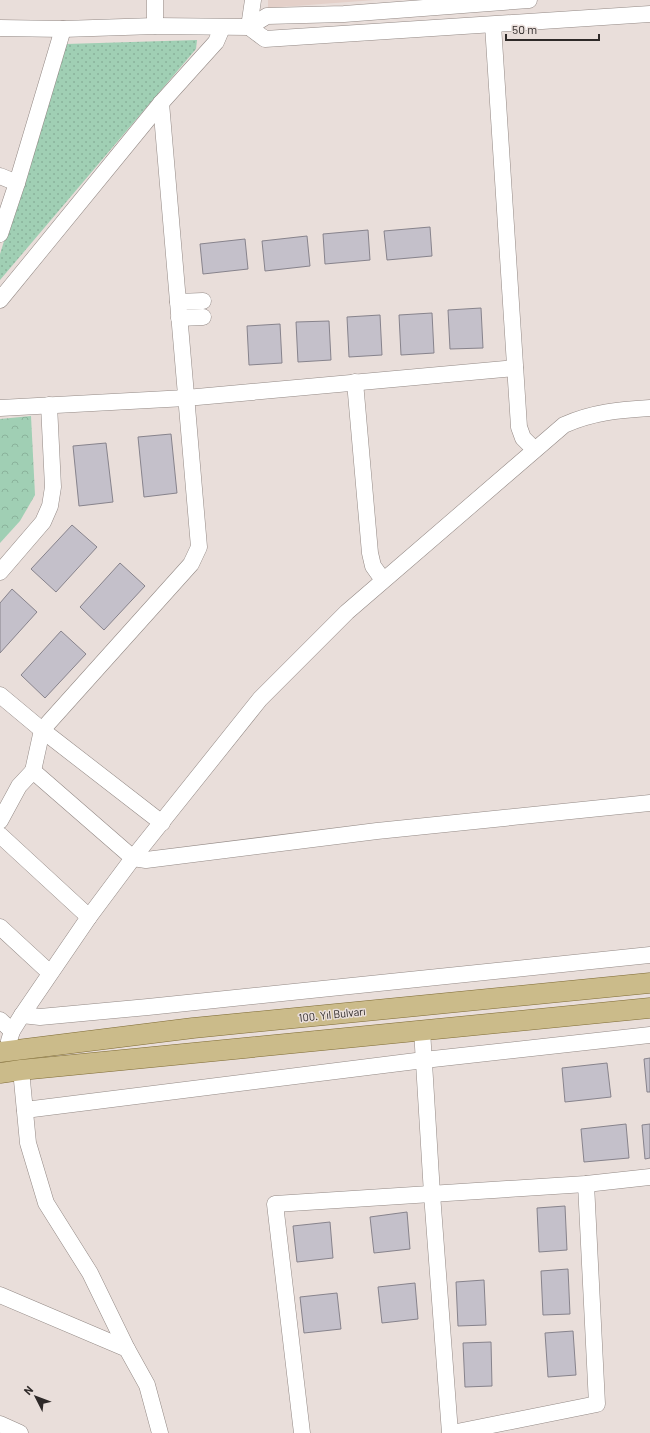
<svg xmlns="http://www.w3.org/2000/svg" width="650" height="1433" font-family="Barlow,sans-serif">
<defs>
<pattern id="grass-dots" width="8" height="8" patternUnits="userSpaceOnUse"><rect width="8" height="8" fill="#a0cfb4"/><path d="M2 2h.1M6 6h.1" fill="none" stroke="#8ab29b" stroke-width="1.8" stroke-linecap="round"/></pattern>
<pattern id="forest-crowns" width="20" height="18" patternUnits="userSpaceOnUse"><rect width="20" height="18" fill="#a0cfb4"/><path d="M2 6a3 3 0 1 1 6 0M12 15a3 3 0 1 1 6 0" fill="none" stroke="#8ab29b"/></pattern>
</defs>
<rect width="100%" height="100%" fill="#e9deda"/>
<path fill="#e4d0c9" d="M 268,0 L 375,0 L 268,8 Z"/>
<path fill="url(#grass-dots)" d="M 197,40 L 196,49 L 0,280 L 0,254 L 66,44 Z"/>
<path fill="url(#forest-crowns)" d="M 31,416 L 35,495 L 20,521 L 0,543 L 0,419 Z"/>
<g fill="#c4c0ca" stroke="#87838c">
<path d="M 430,227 L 432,256 L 387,260 L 384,231 Z"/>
<path d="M 368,230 L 370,260 L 325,264 L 323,234 Z"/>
<path d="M 307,236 L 310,266 L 265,271 L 262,241 Z"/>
<path d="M 245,239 L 248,269 L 203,274 L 200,244 Z"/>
<path d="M 481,308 L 483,348 L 450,349 L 448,310 Z"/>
<path d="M 432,313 L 434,353 L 401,355 L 399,315 Z"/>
<path d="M 380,315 L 382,355 L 349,357 L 347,317 Z"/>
<path d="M 329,321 L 331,360 L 298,362 L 296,322 Z"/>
<path d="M 280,324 L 282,363 L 249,365 L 247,326 Z"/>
<path d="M 171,434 L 177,493 L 144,497 L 138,437 Z"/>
<path d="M 106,443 L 113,502 L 79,506 L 73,446 Z"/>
<path d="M 72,525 L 97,547 L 56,592 L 31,569 Z"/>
<path d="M 120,563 L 145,586 L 104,630 L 80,607 Z"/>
<path d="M 12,589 L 37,612 L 0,653 L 0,603 Z"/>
<path d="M 61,631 L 86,654 L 45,698 L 21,675 Z"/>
<path d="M 650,1058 L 650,1092 L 647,1092 L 644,1059 Z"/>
<path d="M 607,1063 L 611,1097 L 565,1102 L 562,1068 Z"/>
<path d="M 626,1124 L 629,1158 L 584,1162 L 581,1129 Z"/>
<path d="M 650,1124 L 650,1158 L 645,1159 L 642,1125 Z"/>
<path d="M 565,1206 L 567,1250 L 539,1252 L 537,1208 Z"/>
<path d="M 407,1212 L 410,1249 L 374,1253 L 370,1217 Z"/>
<path d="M 330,1222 L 333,1258 L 297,1262 L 293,1226 Z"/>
<path d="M 568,1269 L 570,1314 L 543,1315 L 541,1271 Z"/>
<path d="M 484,1280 L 486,1325 L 458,1326 L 456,1282 Z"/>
<path d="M 415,1283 L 418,1319 L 382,1323 L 378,1287 Z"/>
<path d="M 337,1293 L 341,1329 L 304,1333 L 300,1297 Z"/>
<path d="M 573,1331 L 576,1375 L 548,1377 L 545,1333 Z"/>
<path d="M 491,1342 L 492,1386 L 465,1387 L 463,1343 Z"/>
</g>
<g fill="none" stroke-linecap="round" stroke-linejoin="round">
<g stroke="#938985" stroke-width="17">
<g id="minor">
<path d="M 155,0 L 155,26"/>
<path d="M 493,25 L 519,427 L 523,438 L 534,449"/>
<path d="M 249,27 L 265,39 L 650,14"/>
<path d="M 249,27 L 253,0"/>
<path d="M 0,28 L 63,29 L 155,26 L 249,27 L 267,16 L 344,14 L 529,0"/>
<path d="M 0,176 L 17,183"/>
<path d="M 0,234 L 17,183 L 63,29"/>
<path d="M 0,300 L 161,103 L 216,42 L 222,28"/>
<path d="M 178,302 L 203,301"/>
<path d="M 179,318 L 203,317"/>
<path d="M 355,382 L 370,553 L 373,566 L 383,580"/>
<path d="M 0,408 L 186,398 L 515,368"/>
<path d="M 0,572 L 43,522 L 50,506 L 53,487 L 49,405"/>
<path d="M 0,695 L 42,730 L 162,823"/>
<path d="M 33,771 L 42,730 L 191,564 L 199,547 L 161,103"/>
<path d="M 0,821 L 19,786 L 33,771 L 133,858 L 89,917 L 22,1015 L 12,1031 L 9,1041 L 14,1050"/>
<path d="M 0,835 L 89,917"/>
<path d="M 133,858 L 260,699 L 347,612 L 564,425 C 593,412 619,410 650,408"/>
<path d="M 133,858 L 146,860 L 377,831 L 650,803"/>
<path d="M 0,927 L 50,973"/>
<path d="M 22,1015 L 40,1017 L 148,1007 L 650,955"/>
<path d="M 0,1020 L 12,1031"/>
<path d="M 422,1030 L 432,1194 L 450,1433"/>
<path d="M 21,1070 L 28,1143 L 46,1203 L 90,1273 L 127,1349"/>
<path d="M 25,1110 L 424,1060 L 650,1035"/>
<path d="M 0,1295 L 127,1349 L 147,1385 L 160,1433"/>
<path d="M 0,1424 L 20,1433"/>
<path d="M 302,1433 L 275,1204 L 586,1184 L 650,1177"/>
<path d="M 452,1433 L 597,1404 L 586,1184"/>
</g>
</g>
<g stroke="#7e6b35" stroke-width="21">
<g id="major">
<path d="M 0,1052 L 193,1028 L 650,983"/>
<path d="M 0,1073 L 21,1070 L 650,1008"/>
</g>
</g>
<use href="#minor" stroke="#fff" stroke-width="16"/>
<use href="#major" stroke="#cbbb8a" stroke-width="20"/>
</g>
<g text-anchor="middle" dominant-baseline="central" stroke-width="3" stroke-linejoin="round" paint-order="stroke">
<g font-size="11" fill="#2e2928" stroke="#e9deda">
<text transform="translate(332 1014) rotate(-6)">100. Yıl Bulvarı</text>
</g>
</g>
<g transform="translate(36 1397) rotate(312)" stroke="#e9deda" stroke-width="3" paint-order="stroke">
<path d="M0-3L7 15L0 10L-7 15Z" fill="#2e2928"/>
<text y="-6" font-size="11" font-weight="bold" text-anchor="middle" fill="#2e2928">N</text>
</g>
<path d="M506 34v6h93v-6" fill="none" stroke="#2e2928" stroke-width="2"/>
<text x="512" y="34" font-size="12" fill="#2e2928" stroke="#e9deda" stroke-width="3" paint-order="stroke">50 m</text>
</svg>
